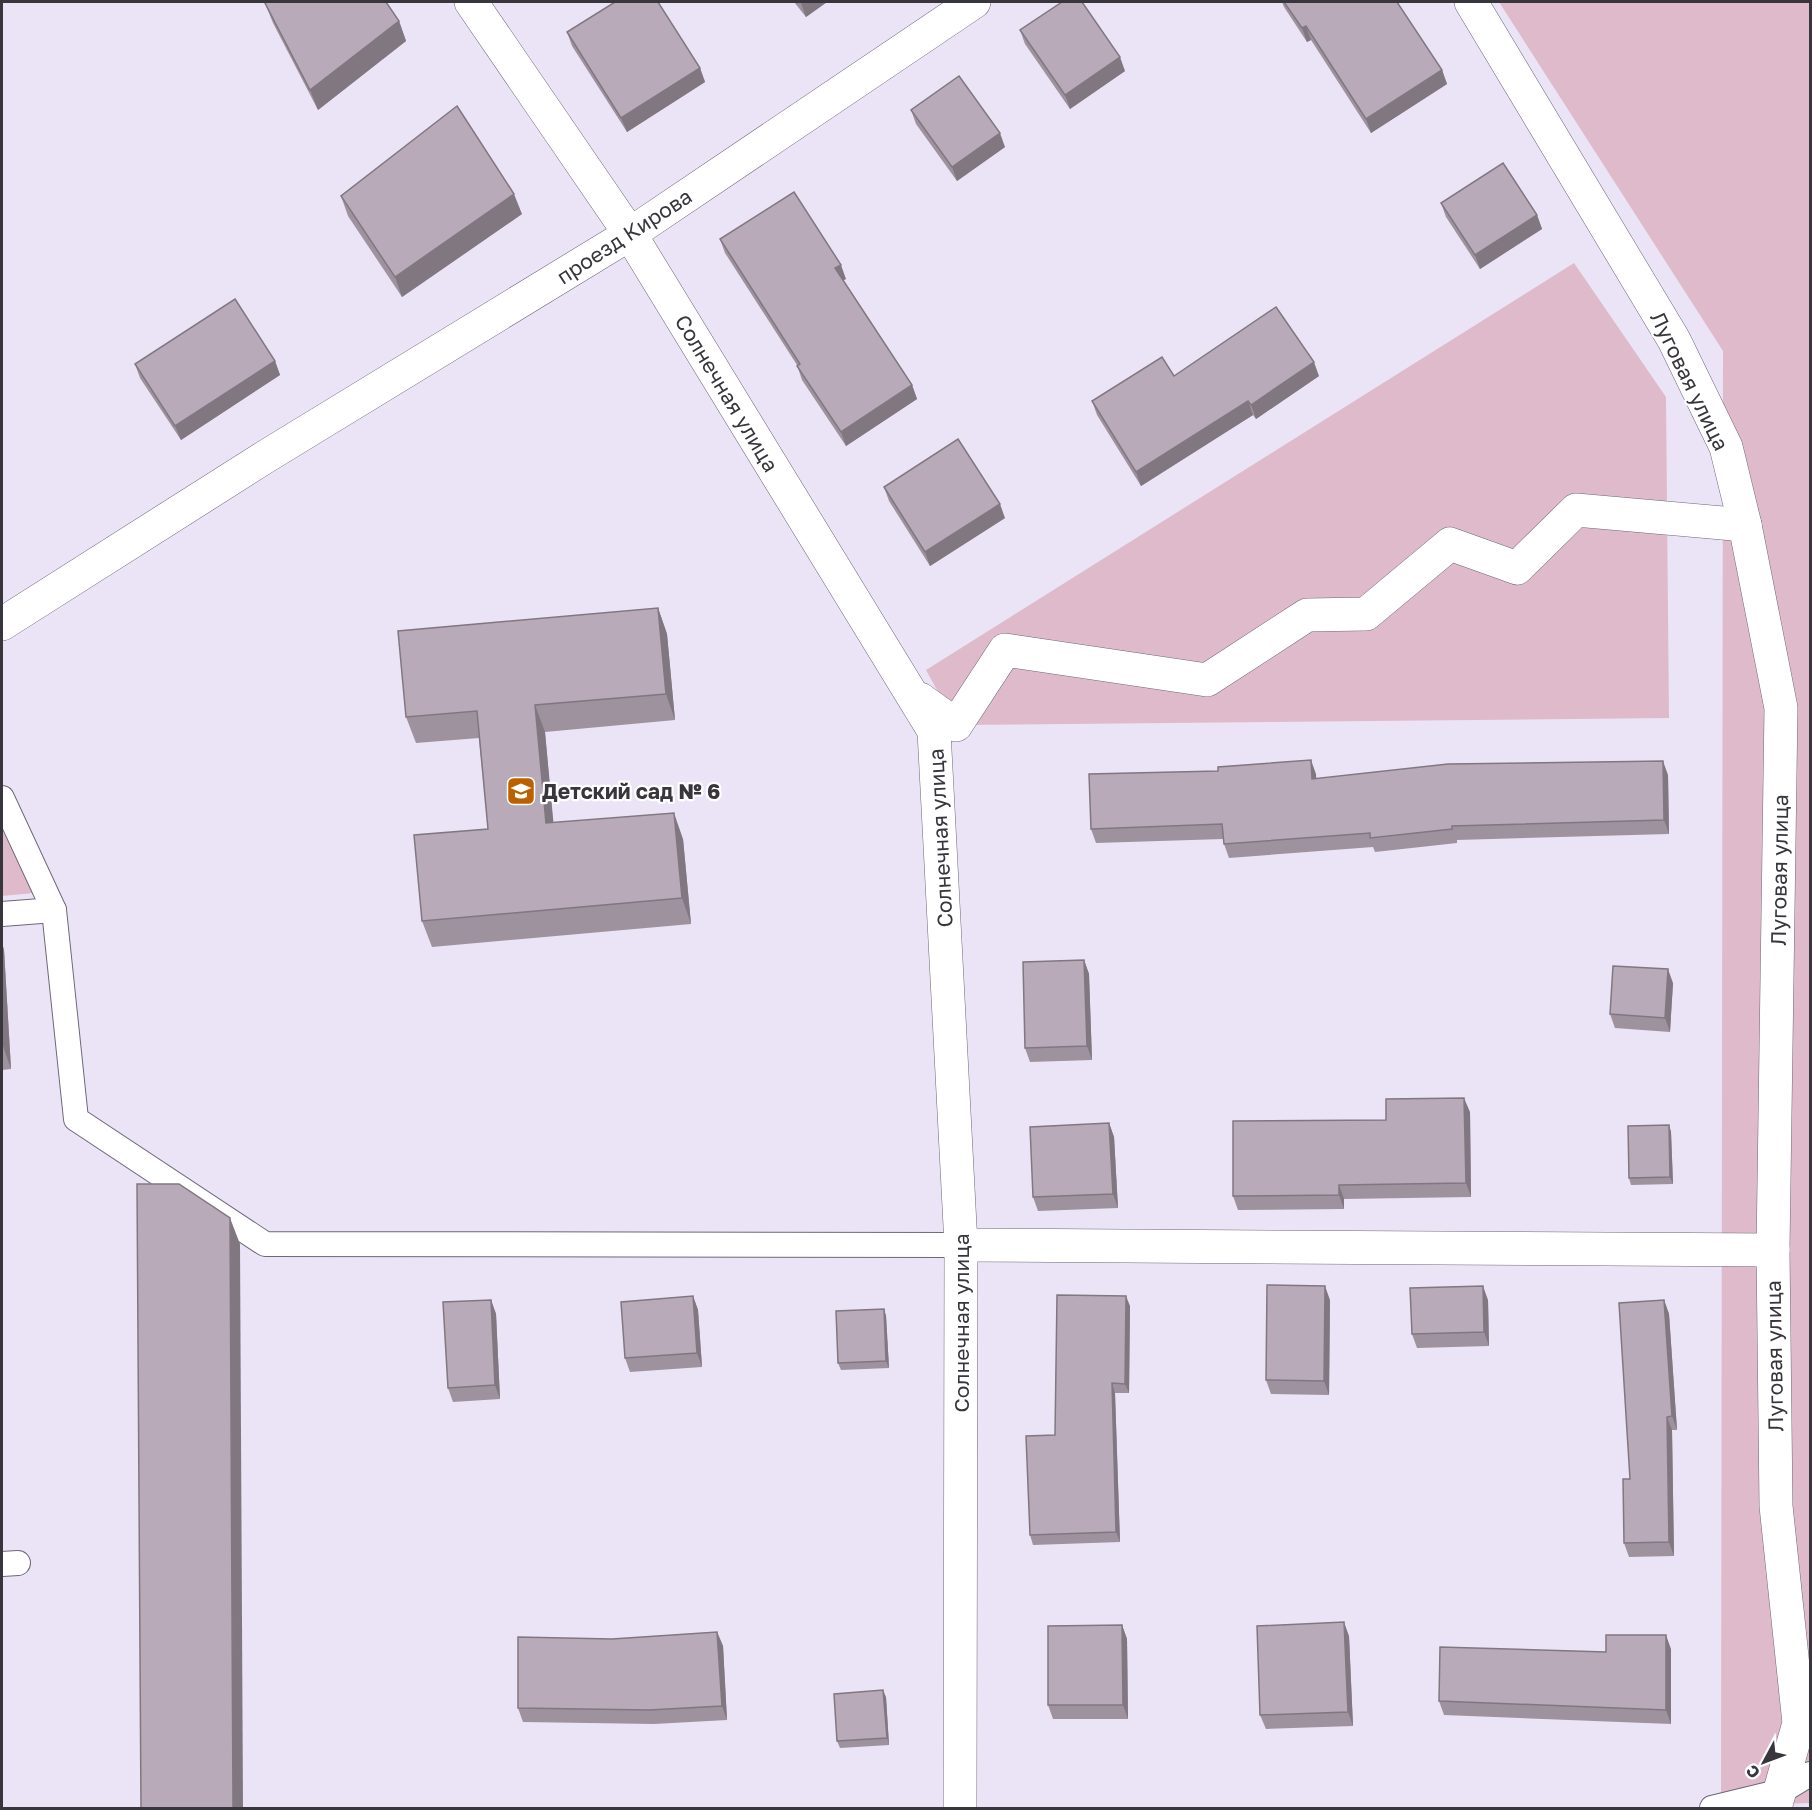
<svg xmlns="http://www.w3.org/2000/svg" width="1812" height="1810" font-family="'Golos Text',sans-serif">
<rect width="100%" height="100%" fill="#ebe4f6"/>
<g fill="#dfbaca">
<path d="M 1499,2 L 1810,2 L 1810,1803 L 1721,1806 L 1723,351 Z"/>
<path d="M 1574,263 L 1666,397 L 1669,718 L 956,725 L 926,670 Z"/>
<path d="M 2,829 L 34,893 L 2,896 Z"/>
</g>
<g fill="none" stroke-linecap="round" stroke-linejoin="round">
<g stroke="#6e6777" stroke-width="26">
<g id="lane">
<path d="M 2,798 L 54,910 L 76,1119 L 265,1244 L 961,1245"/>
<path d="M 2,914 L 54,910"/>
<path d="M 2,1564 L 18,1563"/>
<path d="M 1712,1808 L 1782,1791 L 1810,1774"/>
</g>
</g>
<g stroke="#6e6777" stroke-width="34">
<g id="street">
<path d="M 471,2 L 630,234 L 934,731 L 961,1245 L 960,1808"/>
<path d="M 1471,2 L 1674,340 L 1726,447 L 1745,525 L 1781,708 L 1773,1250 L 1776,1506 L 1799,1723 L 1775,1808"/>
<path d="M 2,624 L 265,457 L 630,234 L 974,2"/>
<path d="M 920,699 L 956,725 L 1005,650 L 1207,680 L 1307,615 L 1366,614 L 1450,544 L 1517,568 L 1576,510 L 1745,525"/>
<path d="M 961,1245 L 1773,1250"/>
</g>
</g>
<use href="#lane" stroke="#fff" stroke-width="24"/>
<use href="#street" stroke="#fff" stroke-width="33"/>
</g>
<g fill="#9e929e">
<path d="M 794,2 L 827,2 L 806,17 Z"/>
<path d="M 1282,2 L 1397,2 L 1442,70 L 1447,84 L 1371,133 L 1311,40 L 1307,42 L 1284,7 Z"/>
<path d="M 265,3 L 399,21 L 406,41 L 318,110 L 273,23 Z"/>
<path d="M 1020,30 L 1125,71 L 1070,109 L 1025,44 Z"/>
<path d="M 567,32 L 700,68 L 705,82 L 627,132 L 572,46 Z"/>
<path d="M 911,110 L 1005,147 L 957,181 L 916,124 Z"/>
<path d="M 341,196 L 522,214 L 402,297 L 348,216 Z"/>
<path d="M 1441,203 L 1537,215 L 1542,229 L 1480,269 L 1446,217 Z"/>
<path d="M 720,239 L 846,279 L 843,280 L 912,385 L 917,399 L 846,446 L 802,380 L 797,365 L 725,253 Z"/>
<path d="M 275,361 L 280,375 L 181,440 L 140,378 L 135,364 Z"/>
<path d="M 1174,376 L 1319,376 L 1256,419 L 1253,415 L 1141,486 L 1097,415 L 1092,401 Z"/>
<path d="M 884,487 L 1005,518 L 930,566 L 889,501 Z"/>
<path d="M 658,608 L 667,634 L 675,720 L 545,732 L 553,823 L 683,839 L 691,924 L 432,947 L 422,921 L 488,829 L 479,738 L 416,743 L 406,717 Z"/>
<path d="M 1316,774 L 1316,778 L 1668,775 L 1669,834 L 1457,840 L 1457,843 L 1375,852 L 1373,847 L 1229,858 L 1224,844 L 1223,839 L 1096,843 L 1091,829 Z"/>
<path d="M 2,943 L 4,950 L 11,1069 L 2,1070 Z"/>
<path d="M 1084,960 L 1089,974 L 1092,1060 L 1030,1062 L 1025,1048 Z"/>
<path d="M 1673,983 L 1670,1032 L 1615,1028 L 1610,1014 Z"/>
<path d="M 1470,1112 L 1471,1197 L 1344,1199 L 1344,1209 L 1238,1210 L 1233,1196 L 1386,1120 Z"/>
<path d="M 1109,1123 L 1114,1137 L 1118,1208 L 1038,1211 L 1033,1197 Z"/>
<path d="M 1669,1125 L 1671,1132 L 1673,1184 L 1631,1185 L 1629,1178 Z"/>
<path d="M 693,1296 L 698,1310 L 702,1367 L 630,1372 L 625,1358 Z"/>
<path d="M 491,1300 L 496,1314 L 500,1399 L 453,1402 L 448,1388 Z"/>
<path d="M 1330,1300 L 1329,1395 L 1271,1394 L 1266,1380 Z"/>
<path d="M 1488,1300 L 1489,1346 L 1417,1348 L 1412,1334 Z"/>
<path d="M 1664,1300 L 1669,1314 L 1677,1430 L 1672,1430 L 1674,1556 L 1629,1557 L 1624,1543 L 1630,1479 Z"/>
<path d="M 1130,1306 L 1129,1393 L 1115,1393 L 1120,1542 L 1033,1545 L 1030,1535 L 1055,1435 Z"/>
<path d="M 884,1309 L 886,1316 L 889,1368 L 841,1370 L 838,1363 Z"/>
<path d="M 1122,1625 L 1127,1639 L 1128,1719 L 1053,1719 L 1048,1705 Z"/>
<path d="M 717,1632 L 723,1646 L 727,1720 L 654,1724 L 523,1722 L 518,1708 L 612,1639 Z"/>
<path d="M 1349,1636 L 1353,1726 L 1266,1729 L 1260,1715 Z"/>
<path d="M 1671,1649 L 1671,1724 L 1444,1715 L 1439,1701 L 1606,1652 Z"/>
<path d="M 886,1697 L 889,1745 L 840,1748 L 837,1741 Z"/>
</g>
<g fill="#817781">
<path d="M 803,2 L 827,2 L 806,17 L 801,3 Z"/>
<path d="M 399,21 L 406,41 L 318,110 L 310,90 Z"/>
<path d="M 1306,26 L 1311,40 L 1307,42 L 1302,28 Z"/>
<path d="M 1120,57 L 1125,71 L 1070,109 L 1065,95 Z"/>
<path d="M 700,68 L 705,82 L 627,132 L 621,118 Z"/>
<path d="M 1442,70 L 1447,84 L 1371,133 L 1366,119 Z"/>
<path d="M 1000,133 L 1005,147 L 957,181 L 952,167 Z"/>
<path d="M 514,194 L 522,214 L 402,297 L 395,277 Z"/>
<path d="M 1537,215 L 1542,229 L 1480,269 L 1475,255 Z"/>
<path d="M 841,265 L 846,279 L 840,282 L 835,268 Z"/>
<path d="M 275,361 L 280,375 L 181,440 L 175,426 Z"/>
<path d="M 1314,362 L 1319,376 L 1256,419 L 1251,405 Z"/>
<path d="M 912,385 L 917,399 L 846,446 L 841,432 Z"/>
<path d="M 1248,401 L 1253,415 L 1141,486 L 1136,472 Z"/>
<path d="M 1000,504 L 1005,518 L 930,566 L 925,552 Z"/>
<path d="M 658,608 L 667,634 L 675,720 L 666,694 Z"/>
<path d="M 535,705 L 545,732 L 556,850 L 546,823 Z"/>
<path d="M 1311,760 L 1316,774 L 1317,793 L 1312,779 Z"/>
<path d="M 1663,761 L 1668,775 L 1669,834 L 1664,820 Z"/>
<path d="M 674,813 L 683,839 L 691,924 L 682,898 Z"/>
<path d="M 2,943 L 4,950 L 11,1069 L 2,1043 Z"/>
<path d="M 1084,960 L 1089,974 L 1092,1060 L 1087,1046 Z"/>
<path d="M 1668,969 L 1673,983 L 1670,1032 L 1665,1018 Z"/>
<path d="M 1464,1098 L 1470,1112 L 1471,1197 L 1466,1183 Z"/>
<path d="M 1109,1123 L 1114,1137 L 1118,1208 L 1113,1194 Z"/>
<path d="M 1669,1125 L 1671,1132 L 1673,1184 L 1670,1177 Z"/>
<path d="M 1339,1185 L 1344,1199 L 1344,1209 L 1339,1195 Z"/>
<path d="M 230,1218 L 240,1244 L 243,1809 L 233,1809 Z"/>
<path d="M 1325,1286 L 1330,1300 L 1329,1395 L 1324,1381 Z"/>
<path d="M 1483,1286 L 1488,1300 L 1489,1346 L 1484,1332 Z"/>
<path d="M 693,1296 L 698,1310 L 702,1367 L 697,1353 Z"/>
<path d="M 1126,1296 L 1130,1306 L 1129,1393 L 1125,1384 Z"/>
<path d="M 491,1300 L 496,1314 L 500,1399 L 495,1385 Z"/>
<path d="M 1664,1300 L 1669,1314 L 1677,1430 L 1672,1416 Z"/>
<path d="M 884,1309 L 886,1316 L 889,1368 L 886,1361 Z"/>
<path d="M 1112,1383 L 1115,1393 L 1120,1542 L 1116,1532 Z"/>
<path d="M 1667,1417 L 1672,1430 L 1674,1556 L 1669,1542 Z"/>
<path d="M 1344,1622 L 1349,1636 L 1353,1726 L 1348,1712 Z"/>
<path d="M 1122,1625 L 1127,1639 L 1128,1719 L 1123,1705 Z"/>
<path d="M 717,1632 L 723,1646 L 727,1720 L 722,1706 Z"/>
<path d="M 1666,1635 L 1671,1649 L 1671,1724 L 1666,1710 Z"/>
<path d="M 883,1690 L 886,1697 L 889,1745 L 887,1738 Z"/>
</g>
<g fill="#b8aab8" stroke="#817781" stroke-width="1.5">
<path d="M 267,2 L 386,2 L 399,21 L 310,90 L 265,3 Z"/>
<path d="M 615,2 L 658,2 L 700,68 L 621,118 L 567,32 Z"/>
<path d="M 1062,2 L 1082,2 L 1120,57 L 1065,95 L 1020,30 Z"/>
<path d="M 1284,2 L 1397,2 L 1442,70 L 1366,119 L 1306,26 L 1302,28 Z"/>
<path d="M 959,76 L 1000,133 L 952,167 L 911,110 Z"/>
<path d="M 457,106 L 514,194 L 395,277 L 341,196 Z"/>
<path d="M 1503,163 L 1537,215 L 1475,255 L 1441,203 Z"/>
<path d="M 794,192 L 841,265 L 835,268 L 912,385 L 841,432 L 797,366 L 800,364 L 720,239 Z"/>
<path d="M 235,299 L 275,361 L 175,426 L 135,364 Z"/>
<path d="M 1276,307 L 1314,362 L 1251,405 L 1248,401 L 1136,472 L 1092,401 L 1162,357 L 1174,376 Z"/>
<path d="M 958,439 L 1000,504 L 925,552 L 884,487 Z"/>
<path d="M 658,608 L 666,694 L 535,705 L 546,823 L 674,813 L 682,898 L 422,921 L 414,835 L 488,829 L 477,711 L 406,717 L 398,631 Z"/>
<path d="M 1311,760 L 1312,779 L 1448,764 L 1663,761 L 1664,820 L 1452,826 L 1452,829 L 1370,838 L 1370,833 L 1224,844 L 1222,824 L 1091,829 L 1089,774 L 1218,771 L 1218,767 Z"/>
<path d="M 1084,960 L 1087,1046 L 1025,1048 L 1023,962 Z"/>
<path d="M 1613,966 L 1668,969 L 1665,1018 L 1610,1014 Z"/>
<path d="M 1464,1098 L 1466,1183 L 1339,1185 L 1339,1195 L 1233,1196 L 1233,1121 L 1386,1120 L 1386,1099 Z"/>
<path d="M 1109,1123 L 1113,1194 L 1033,1197 L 1030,1127 Z"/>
<path d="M 1669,1125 L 1670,1177 L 1629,1178 L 1628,1126 Z"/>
<path d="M 137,1184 L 179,1184 L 230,1218 L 233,1809 L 141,1809 Z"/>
<path d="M 1267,1285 L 1325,1286 L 1324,1381 L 1266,1380 Z"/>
<path d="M 1483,1286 L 1484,1332 L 1412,1334 L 1410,1288 Z"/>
<path d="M 1057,1295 L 1126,1296 L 1125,1384 L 1112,1383 L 1116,1532 L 1030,1535 L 1026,1436 L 1055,1435 Z"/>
<path d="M 693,1296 L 697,1353 L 625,1358 L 621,1302 Z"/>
<path d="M 491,1300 L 495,1385 L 448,1388 L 443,1302 Z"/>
<path d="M 1664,1300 L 1672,1416 L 1667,1417 L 1669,1542 L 1624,1543 L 1623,1479 L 1630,1479 L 1619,1303 Z"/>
<path d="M 884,1309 L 886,1361 L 838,1363 L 836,1311 Z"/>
<path d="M 1344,1622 L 1348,1712 L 1260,1715 L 1257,1626 Z"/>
<path d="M 1122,1625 L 1123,1705 L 1048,1705 L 1048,1626 Z"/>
<path d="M 717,1632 L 722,1706 L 649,1710 L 518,1708 L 518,1637 L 612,1639 Z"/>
<path d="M 1606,1635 L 1666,1635 L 1666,1710 L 1439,1701 L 1440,1647 L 1606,1652 Z"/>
<path d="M 883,1690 L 887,1738 L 837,1741 L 834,1694 Z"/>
</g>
<defs>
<g id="school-square" transform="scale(1.5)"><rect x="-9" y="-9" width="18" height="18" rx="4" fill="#bb6100" stroke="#fff"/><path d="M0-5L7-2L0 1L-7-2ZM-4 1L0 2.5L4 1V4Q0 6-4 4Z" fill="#fff"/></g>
</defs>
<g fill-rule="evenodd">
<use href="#school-square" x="521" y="791"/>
</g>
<g text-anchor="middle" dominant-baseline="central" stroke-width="4.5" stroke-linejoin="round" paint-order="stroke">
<g font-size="21" fill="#38363c" stroke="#fff">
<text transform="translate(624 236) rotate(-33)">проезд Кирова</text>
<text transform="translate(1690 381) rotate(64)">Луговая улица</text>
<text transform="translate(727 393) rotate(59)">Солнечная улица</text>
<text transform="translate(940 838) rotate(-93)">Солнечная улица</text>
<text transform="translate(1779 870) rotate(-89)">Луговая улица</text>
<text transform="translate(961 1323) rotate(-90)">Солнечная улица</text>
<text transform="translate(1774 1356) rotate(-91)">Луговая улица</text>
</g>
<g font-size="21" font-weight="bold" fill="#38363c" stroke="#fff" text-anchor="start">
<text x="542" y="791">Детский сад № 6</text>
</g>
</g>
<rect width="1812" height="1810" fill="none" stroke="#38363c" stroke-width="6"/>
<g transform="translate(1764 1762) rotate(229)" stroke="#ffffff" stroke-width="4.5" paint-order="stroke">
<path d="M0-4.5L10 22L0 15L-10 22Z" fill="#38363c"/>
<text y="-9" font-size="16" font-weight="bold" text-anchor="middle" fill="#38363c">С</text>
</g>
</svg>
